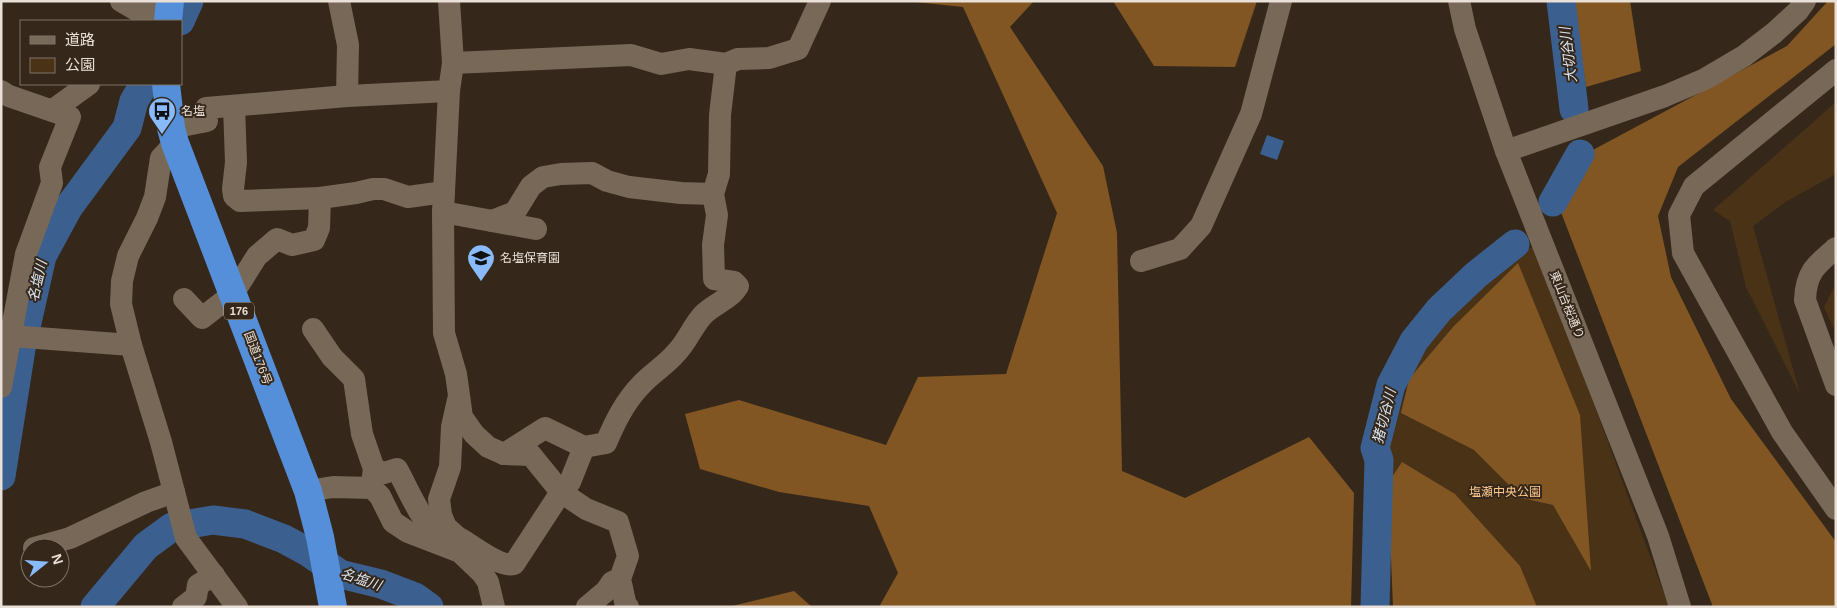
<svg xmlns="http://www.w3.org/2000/svg" width="1837" height="608" font-family="Arial,'Noto Sans JP',sans-serif">
<rect width="100%" height="100%" fill="#35281a"/>
<g fill="#4a3217">
<path d="M 1836,102 L 1836,174 L 1784,203 L 1753,226 L 1800,394 L 1746,287 L 1730,221 L 1713,210 Z"/>
<path d="M 1535,245 L 1669,607 L 1394,607 L 1387,447 L 1417,359 L 1478,283 Z"/>
<path d="M 1836,283 L 1836,334 L 1824,307 Z"/>
</g>
<g fill="#825623">
<path d="M 906,1 L 1034,1 L 1010,27 L 1103,166 L 1117,233 L 1122,471 L 1185,498 L 1309,437 L 1354,493 L 1351,607 L 879,607 L 898,573 L 869,506 L 779,492 L 700,469 L 685,414 L 739,400 L 886,445 L 918,377 L 1006,374 L 1057,213 L 963,7 Z"/>
<path d="M 1113,1 L 1257,1 L 1235,67 L 1154,66 Z"/>
<path d="M 1573,1 L 1630,1 L 1641,71 L 1586,87 Z"/>
<path d="M 1828,1 L 1836,1 L 1836,44 L 1678,167 L 1658,216 L 1671,277 L 1731,399 L 1836,542 L 1836,607 L 1713,607 L 1559,207 L 1591,151 L 1787,46 Z"/>
<path d="M 1518,263 L 1580,415 L 1591,571 L 1553,505 L 1522,498 L 1474,450 L 1401,413 L 1409,379 L 1453,327 Z"/>
<path d="M 1402,462 L 1455,494 L 1520,566 L 1537,607 L 1393,607 L 1388,483 Z"/>
<path d="M 794,591 L 812,607 L 728,607 Z"/>
</g>
<path fill="#3b608f" d="M 1267,135 L 1284,141 L 1277,160 L 1260,154 Z"/>
<g fill="none" stroke-linecap="round" stroke-linejoin="round">
<g stroke="#3b608f" stroke-width="29">
<path d="M 1561,1 L 1574,109"/>
<path d="M 180,21 L 189,1"/>
<path d="M 1553,202 L 1580,154"/>
<path d="M 1,476 L 21,349 L 42,256 L 68,208 L 127,128 L 134,101 L 144,84"/>
<path d="M 95,607 L 146,546 L 172,527 L 213,520 L 245,524 L 284,539 L 308,552 L 340,574 L 381,584 L 415,597 L 429,607"/>
<path d="M 1375,607 L 1379,460 L 1375,448 L 1391,385 L 1414,341 L 1439,310 L 1476,275 L 1515,244"/>
</g>
<g stroke="#776858" stroke-width="22">
<path d="M 121,1 L 138,11 L 168,14"/>
<path d="M 339,1 L 348,45 L 347,96"/>
<path d="M 449,1 L 453,63 L 449,91 L 443,212 L 444,333 L 456,374 L 462,417 L 474,434 L 488,447 L 504,454 L 531,455 L 561,492 L 586,509 L 618,522 L 628,556 L 620,579 L 626,606 L 628,607"/>
<path d="M 1459,1 L 1465,29 L 1506,151 L 1658,536 L 1680,607"/>
<path d="M 453,63 L 631,55 L 661,64 L 689,59 L 726,64 L 738,59 L 769,58 L 798,49 L 820,1"/>
<path d="M 1836,70 L 1694,186 L 1679,215 L 1683,253 L 1782,432 L 1836,509"/>
<path d="M 1,91 L 9,96 L 70,117 L 50,167 L 52,183 L 26,254 L 1,387"/>
<path d="M 234,106 L 236,162 L 233,189 L 234,196 L 240,201 L 320,198 L 356,193 L 373,189 L 384,189 L 408,197 L 444,192"/>
<path d="M 53,110 L 89,84"/>
<path d="M 171,128 L 207,121 L 206,108 L 347,96 L 449,91"/>
<path d="M 175,143 L 161,158 L 155,197 L 147,218 L 128,256 L 122,281 L 121,304 L 131,345 L 161,442 L 186,538 L 237,607"/>
<path d="M 1506,151 L 1665,96 L 1705,79 L 1744,56 L 1774,33 L 1798,11 L 1805,1"/>
<path d="M 443,212 L 536,229"/>
<path d="M 492,221 L 515,212 L 531,186 L 543,177 L 561,174 L 592,173 L 607,181 L 629,187 L 681,193 L 713,194"/>
<path d="M 1836,248 C 1816,265 1806,272 1805,300 L 1836,385"/>
<path d="M 1141,261 L 1180,249 L 1201,226 L 1251,114 L 1281,1"/>
<path d="M 184,299 L 202,318 L 233,294 L 257,256 L 277,239 L 292,245 L 314,240 L 319,228 L 320,198"/>
<path d="M 313,329 L 332,357 L 354,379 L 362,434 L 374,469 L 372,483"/>
<path d="M 11,336 L 131,345"/>
<path d="M 504,454 L 545,428 L 584,447 L 606,443 C 615,422 625,401 642,384 C 652,373 666,365 676,353 C 687,342 692,327 703,315 C 713,304 730,300 738,286 L 734,282 L 714,279 L 713,245 L 717,215 L 713,194 L 719,174 L 720,115 L 726,64"/>
<path d="M 374,469 L 384,473 L 397,469 C 406,485 420,519 433,529 C 438,534 449,533 455,536 C 470,542 497,568 514,564 L 561,492 L 570,482 L 584,447"/>
<path d="M 308,491 L 333,487 L 372,488 L 380,496 L 393,522 L 408,532 L 460,552 L 482,573 L 488,582 L 494,607"/>
<path d="M 456,536 L 446,527 L 441,515 L 439,499 L 450,467 L 452,427 L 458,400"/>
<path d="M 34,548 L 70,538 L 146,502 L 174,492"/>
<path d="M 183,607 L 196,597 L 198,585 L 214,575"/>
<path d="M 587,607 L 606,591 L 612,582 L 620,579"/>
</g>
<g stroke="#568fd9" stroke-width="28">
<path d="M 168,21 L 170,1"/>
<path d="M 166,84 L 171,128 L 175,143 L 308,491 L 320,537 L 333,607"/>
</g>
</g>
<defs>
<g id="bus-pin" transform="scale(1.4375)"><path d="M0 17L-7.5 6A9.5 9.5 0 1 1 7.5 6Z" fill="#89bafc" stroke="#35281a"/><path d="M-5-6H5V4H4V6H2V4H-2V6H-4V4H-5ZM-3.5-4V0h7V-4ZM-3.5 1.2v1.5H-2V1.2ZM2 1.2v1.5H3.5V1.2Z" fill="#111"/></g>
<g id="school-pin" transform="scale(1.4375)"><path d="M0 17L-7.5 6A9.5 9.5 0 1 1 7.5 6Z" fill="#89bafc" stroke="#35281a"/><path d="M0-5L7-2L0 1L-7-2ZM-4 1L0 2.5L4 1V4Q0 6-4 4Z" fill="#111"/></g>
</defs>
<g fill-rule="evenodd">
<use href="#bus-pin" x="162" y="111"/>
<use href="#school-pin" x="481" y="258"/>
</g>
<g text-anchor="middle" dominant-baseline="central" stroke-width="4" stroke-linejoin="round" paint-order="stroke">
<rect fill="#35281a" stroke="#b3a99f" stroke-width="1" x="224" y="302.5" width="30" height="17" rx="4"/>
<g font-size="11" font-weight="bold" fill="#e9e0d8">
<text x="239" y="311">176</text>
</g>
<g font-size="12" fill="#e9e0d8" stroke="#35281a" text-anchor="start">
<text x="181" y="111">名塩</text>
<text x="500" y="258">名塩保育園</text>
</g>
<g font-size="12" fill="#e9e0d8" stroke="#35281a">
<text transform="translate(1567 305) rotate(68)">東山台桜通り</text>
<text transform="translate(258 358) rotate(69)">国道176号</text>
</g>
<g font-size="12" fill="#fdc88f" stroke="#35281a">
<text x="1505" y="492">塩瀬中央公園</text>
</g>
<g font-size="14" font-style="italic" fill="#dae5f4" stroke="#35281a">
<text transform="translate(1568 55) rotate(-97)">大切谷川</text>
<text transform="translate(37 281) rotate(-77)">名塩川</text>
<text transform="translate(1384 416) rotate(-76)">猪切谷川</text>
<text transform="translate(361 579) rotate(19)">名塩川</text>
</g>
</g>
<rect width="1837" height="608" fill="none" stroke="#e9e0d8" stroke-width="5"/>
<rect x="20" y="20" width="162" height="65" fill="#35281a" stroke="#7d7266"/>
<rect x="30" y="36" width="25" height="8" fill="#776858" stroke="#7d7266"/>
<text x="65" y="45" font-size="15" fill="#e9e0d8">道路</text>
<rect x="30" y="58" width="25" height="15" fill="#4a3217" stroke="#7d7266"/>
<text x="65" y="70" font-size="15" fill="#e9e0d8">公園</text>
<g transform="translate(45 563) rotate(73)"><circle r="24" fill="#35281a" stroke="#7d7266"/>
<path d="M0-4L9 19L0 12L-9 19Z" fill="#89bafc"/>
<text y="-8" font-size="14" font-weight="bold" text-anchor="middle" fill="#e9e0d8">N</text>
</g>
</svg>
